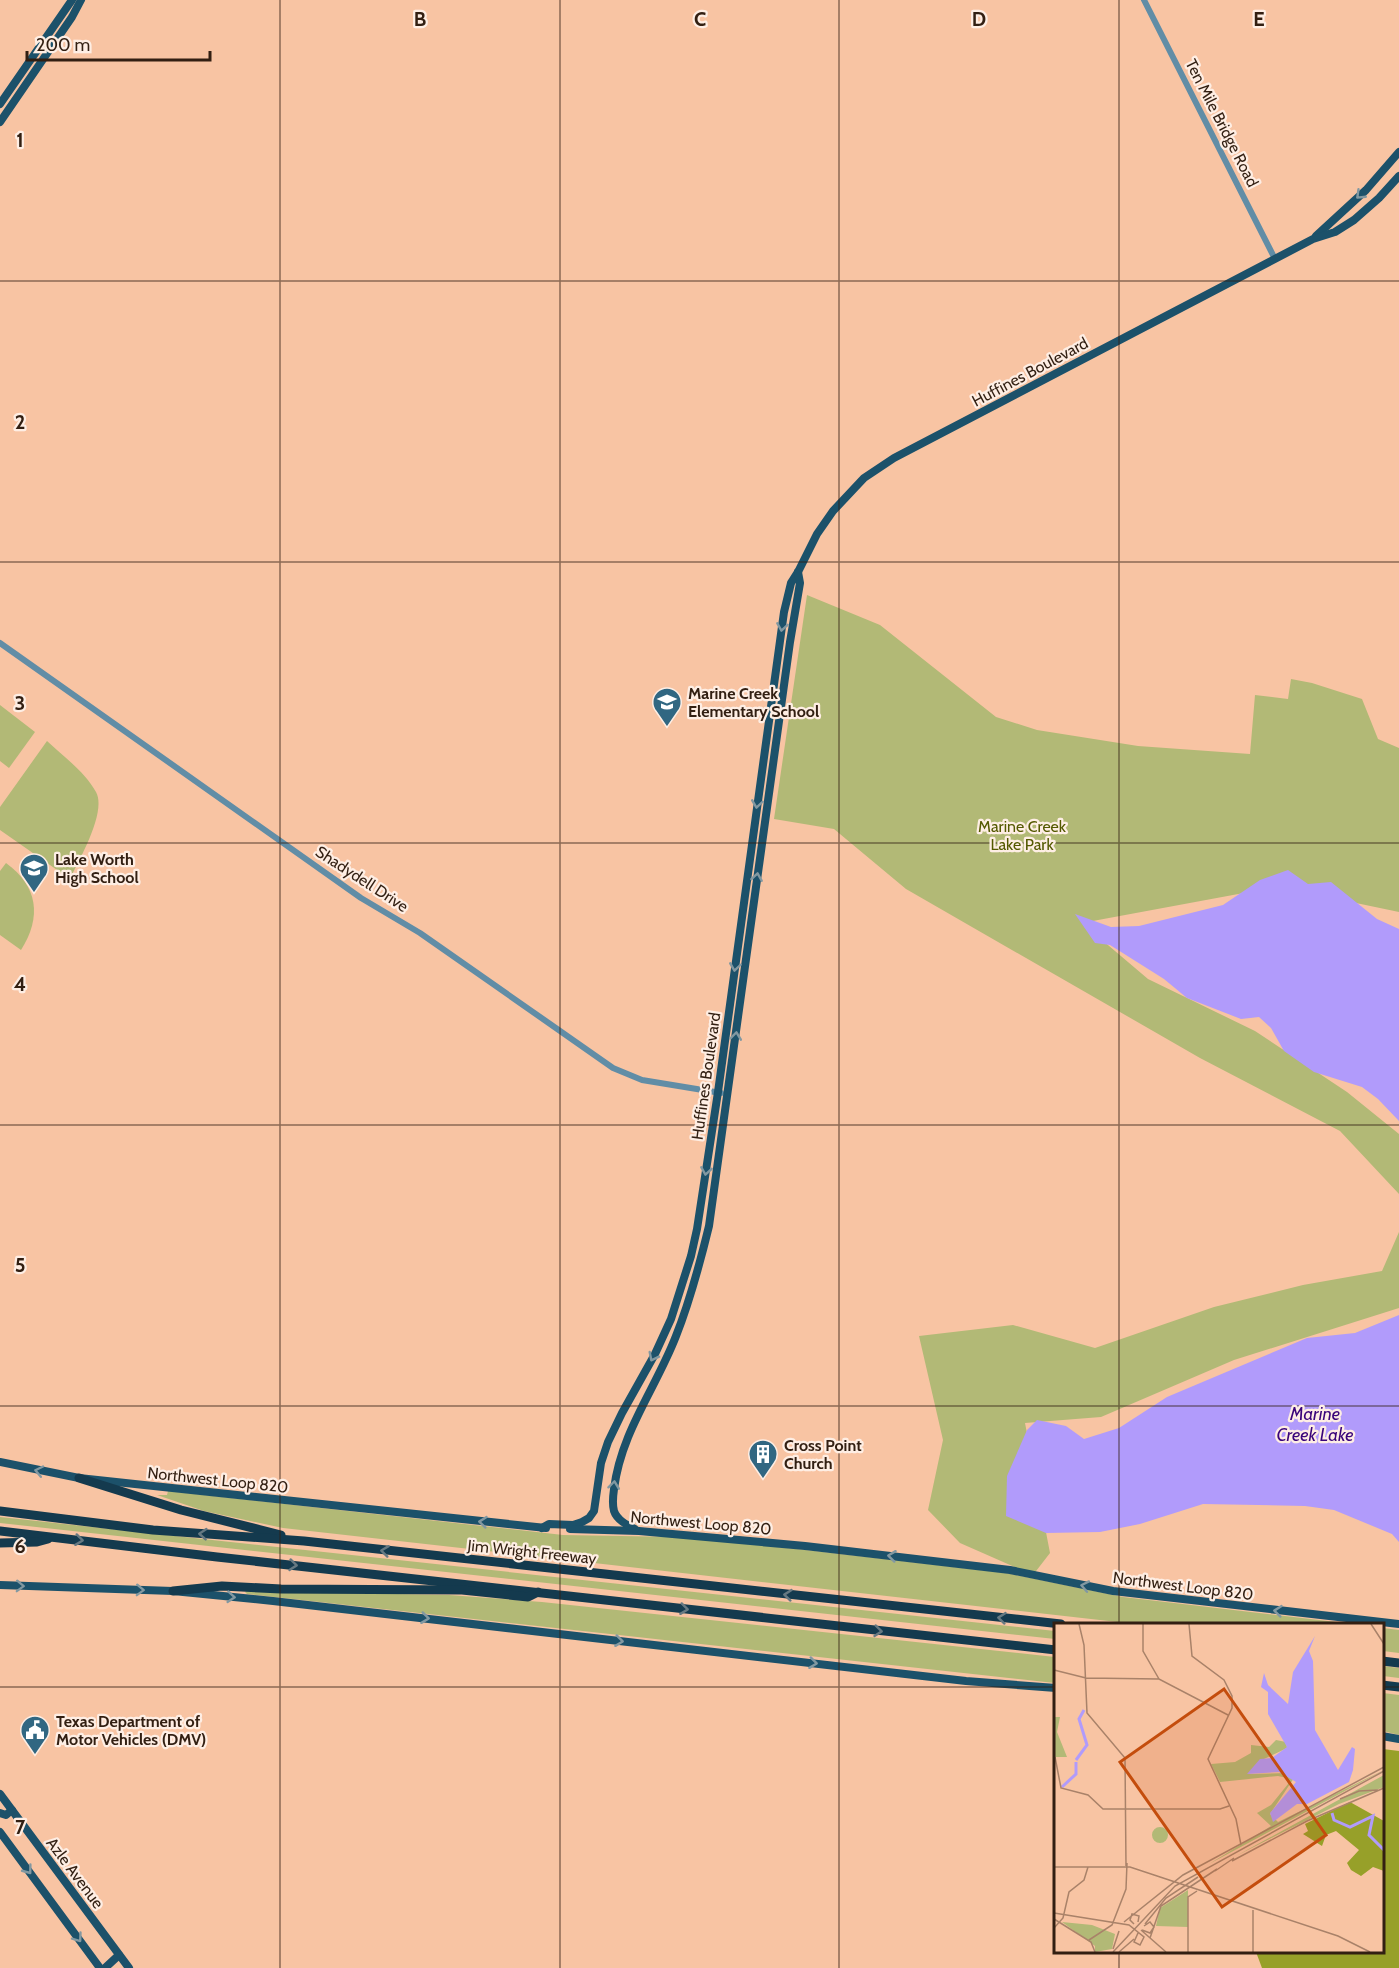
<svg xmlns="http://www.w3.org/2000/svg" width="1399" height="1968" font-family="Cabin,sans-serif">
<rect width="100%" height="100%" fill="#f8c4a3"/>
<g fill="#b2b976">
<path d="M 807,595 L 880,625 L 996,717 L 1037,730 L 1138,746 L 1250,754 L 1255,695 L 1288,699 L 1291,679 L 1312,683 L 1362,699 L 1378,739 L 1399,748 L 1399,912 L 1356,903 L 1298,883 L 1082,923 L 1148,979 L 1255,1031 L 1347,1092 L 1399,1134 L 1399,1194 L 1340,1131 L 1200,1058 L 906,889 L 834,829 L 774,819 Z"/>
<path d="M 0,705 L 35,732 L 9,768 L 0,761 Z"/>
<path d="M 47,741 C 63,756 85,772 96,792 C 107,812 79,860 70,879 L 0,830 L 0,807 Z"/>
<path d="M 6,863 C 38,886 42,917 21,950 L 0,935 L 0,871 Z"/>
<path d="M 1399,1232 L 1399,1308 L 1234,1360 L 1101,1417 L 1025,1423 L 1050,1553 L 1033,1575 L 960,1543 L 928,1510 L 943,1440 L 919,1336 L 1013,1325 L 1095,1348 L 1214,1307 L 1303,1285 L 1382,1271 Z"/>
<path d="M 168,1491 L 563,1535 L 679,1537 L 797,1549 L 1006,1573 L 1123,1597 L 1353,1624 L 1135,1624 L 283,1528 L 204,1511 L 157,1495 L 167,1495 Z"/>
<path d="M 0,1517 L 1055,1631 L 1055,1639 L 0,1523 Z"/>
<path d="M 246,1591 L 449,1595 L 542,1602 L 1055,1657 L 1055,1683 L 247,1594 L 245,1592 Z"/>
<path d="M 1383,1628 L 1399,1630 L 1399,1653 L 1383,1651 Z"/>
<path d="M 1383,1666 L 1399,1668 L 1399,1678 L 1383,1676 Z"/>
<path d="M 1383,1693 L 1399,1695 L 1399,1735 L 1383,1731 Z"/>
</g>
<path fill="#97a029" d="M 1383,1749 L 1399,1751 L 1399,1968 L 1262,1968 L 1256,1952 L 1382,1952 Z"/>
<g fill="#b19bfb">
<path d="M 1288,870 L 1308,884 L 1331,882 L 1377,919 L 1399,929 L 1399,1121 L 1378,1099 L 1362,1087 L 1314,1072 L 1284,1051 L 1271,1028 L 1259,1017 L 1241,1019 L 1187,998 L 1164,979 L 1110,945 L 1095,943 L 1075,914 L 1111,927 L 1139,926 L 1223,905 L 1260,880 Z"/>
<path d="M 1399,1315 L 1399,1542 L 1392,1534 L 1334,1510 L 1305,1506 L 1203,1504 L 1140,1524 L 1100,1532 L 1046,1533 L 1006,1516 L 1007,1476 L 1027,1430 L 1037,1420 L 1066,1426 L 1084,1439 L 1119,1428 L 1167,1397 L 1307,1338 L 1355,1333 Z"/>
</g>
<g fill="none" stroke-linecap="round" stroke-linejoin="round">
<g stroke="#618da6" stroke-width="6">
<path d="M 1144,0 L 1275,259"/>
<path d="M 0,643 L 361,898 L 420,933 L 613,1068 L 642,1080 L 721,1093"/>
</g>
<g stroke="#1c516a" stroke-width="8">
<path d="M 0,104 L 72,0"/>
<path d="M 0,122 L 72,17 L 81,0"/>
<path d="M 1316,236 L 1366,190 L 1399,152"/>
<path d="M 0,1462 L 79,1478 L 546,1528"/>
<path d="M 542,1528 L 549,1524 L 573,1525 L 582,1522 L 589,1518 L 594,1511 L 601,1463 L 608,1442 L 622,1413 L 655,1354 L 671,1319 L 691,1256 L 697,1229 L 718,1092 L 784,612 L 791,583 L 798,572 L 817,534 L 833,511 L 864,478 L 894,458 L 1313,239 L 1335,232 L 1354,220 L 1379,198 L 1399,176"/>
<path d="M 570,1529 L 639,1531 L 805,1546 L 1010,1570 L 1113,1591 L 1399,1624"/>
<path d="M 635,1529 C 627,1525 617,1520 614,1511 C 612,1504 613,1496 614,1489 C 621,1432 656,1388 676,1336 C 690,1301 700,1263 709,1226 L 790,642 L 800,583 L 798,572"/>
<path d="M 0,1585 L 173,1591 L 273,1601 L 966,1681 L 1056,1688"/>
<path d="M 1382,1736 L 1399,1739"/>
<path d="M 0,1794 L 129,1968"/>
<path d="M 0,1813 L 6,1815 L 12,1810"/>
<path d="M 0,1832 L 100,1968"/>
<path d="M 105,1968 L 119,1955"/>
</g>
<g stroke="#143a4e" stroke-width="9">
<path d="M 79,1478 L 181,1510 L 281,1535"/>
<path d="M 0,1511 L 153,1530 L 304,1541 L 1061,1624"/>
<path d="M 0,1531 L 217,1557 L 1056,1650"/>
<path d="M 0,1543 L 37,1542 L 48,1539"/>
<path d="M 173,1591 L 222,1586 L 281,1589 L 462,1590 L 528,1597 L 538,1592"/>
<path d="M 1382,1661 L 1399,1663"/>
<path d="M 1382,1685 L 1399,1687"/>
</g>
</g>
<defs><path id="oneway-chevron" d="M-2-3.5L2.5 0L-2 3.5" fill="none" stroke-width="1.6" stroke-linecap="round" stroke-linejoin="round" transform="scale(1.5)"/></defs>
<g stroke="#8298a1">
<use href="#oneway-chevron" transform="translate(1360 195) rotate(136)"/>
<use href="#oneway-chevron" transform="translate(782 627) rotate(99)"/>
<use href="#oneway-chevron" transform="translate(757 804) rotate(98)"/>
<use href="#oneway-chevron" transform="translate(757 877) rotate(-81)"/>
<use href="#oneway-chevron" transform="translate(735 967) rotate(98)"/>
<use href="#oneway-chevron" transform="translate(736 1036) rotate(-83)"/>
<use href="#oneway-chevron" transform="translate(706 1171) rotate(99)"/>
<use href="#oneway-chevron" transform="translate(653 1357) rotate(117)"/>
<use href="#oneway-chevron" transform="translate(39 1471) rotate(-168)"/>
<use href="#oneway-chevron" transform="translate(614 1485) rotate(-83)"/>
<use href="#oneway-chevron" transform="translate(483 1522) rotate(-174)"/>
<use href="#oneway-chevron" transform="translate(892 1556) rotate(-173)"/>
<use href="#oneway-chevron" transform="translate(20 1586) rotate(2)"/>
<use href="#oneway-chevron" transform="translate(1085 1586) rotate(-169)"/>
<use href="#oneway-chevron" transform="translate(140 1590) rotate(2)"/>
<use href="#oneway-chevron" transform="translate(231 1597) rotate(5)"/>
<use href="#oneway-chevron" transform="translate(1278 1611) rotate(-174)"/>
<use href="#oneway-chevron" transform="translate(425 1618) rotate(7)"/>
<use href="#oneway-chevron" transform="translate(619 1641) rotate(7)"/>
<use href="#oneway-chevron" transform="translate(813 1663) rotate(7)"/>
<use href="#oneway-chevron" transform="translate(28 1870) rotate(53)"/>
<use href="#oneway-chevron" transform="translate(78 1938) rotate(54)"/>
</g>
<g stroke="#667982">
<use href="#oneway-chevron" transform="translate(203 1534) rotate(-176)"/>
<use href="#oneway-chevron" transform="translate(79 1540) rotate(7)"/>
<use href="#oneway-chevron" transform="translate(385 1551) rotate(-173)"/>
<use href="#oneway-chevron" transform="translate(293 1565) rotate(6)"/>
<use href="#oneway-chevron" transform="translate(788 1595) rotate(-174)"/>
<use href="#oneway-chevron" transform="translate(684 1609) rotate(7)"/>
<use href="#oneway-chevron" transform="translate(1002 1618) rotate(-174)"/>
<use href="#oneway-chevron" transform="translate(878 1631) rotate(6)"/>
</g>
<path fill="none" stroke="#321f12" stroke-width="1.5" stroke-opacity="0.55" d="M 280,0 L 280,1968M 560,0 L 560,1968M 839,0 L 839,1968M 1119,0 L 1119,1624M 0,281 L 1399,281M 0,562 L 1399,562M 0,843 L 1399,843M 0,1125 L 1399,1125M 0,1406 L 1399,1406M 0,1687 L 1056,1687M 1382,1687 L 1399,1687M 1119,1952 L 1119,1968"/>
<defs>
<g id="school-pin" transform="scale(1.5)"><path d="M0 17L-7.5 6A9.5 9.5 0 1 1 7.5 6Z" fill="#316782" stroke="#feeee4"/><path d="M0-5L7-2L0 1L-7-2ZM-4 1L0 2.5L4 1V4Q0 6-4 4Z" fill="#fff"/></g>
<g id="building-pin" transform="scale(1.5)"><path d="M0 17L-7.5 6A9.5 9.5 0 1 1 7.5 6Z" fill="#316782" stroke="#feeee4"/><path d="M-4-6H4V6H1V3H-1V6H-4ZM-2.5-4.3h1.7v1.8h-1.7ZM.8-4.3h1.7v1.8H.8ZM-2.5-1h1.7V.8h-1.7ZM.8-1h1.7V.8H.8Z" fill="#fff"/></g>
<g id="civic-pin" transform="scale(1.5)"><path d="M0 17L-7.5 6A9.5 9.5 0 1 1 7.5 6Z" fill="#316782" stroke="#feeee4"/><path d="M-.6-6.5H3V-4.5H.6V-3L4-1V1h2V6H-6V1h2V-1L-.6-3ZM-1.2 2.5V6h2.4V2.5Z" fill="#fff"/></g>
</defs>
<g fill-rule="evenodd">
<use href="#school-pin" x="667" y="702"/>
<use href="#school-pin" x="34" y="868"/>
<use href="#building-pin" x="763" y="1454"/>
<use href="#civic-pin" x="35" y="1730"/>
</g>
<g text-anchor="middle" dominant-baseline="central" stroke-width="4.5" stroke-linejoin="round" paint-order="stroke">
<g font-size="16" fill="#321f12" stroke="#feeee4">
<text transform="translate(1222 123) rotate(63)">Ten Mile Bridge Road</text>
<text transform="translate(1030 372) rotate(-28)">Huffines Boulevard</text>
<text transform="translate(362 879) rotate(33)">Shadydell Drive</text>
<text transform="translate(706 1076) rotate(-82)">Huffines Boulevard</text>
<text transform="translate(218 1480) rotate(6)">Northwest Loop 820</text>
<text transform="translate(701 1523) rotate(5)">Northwest Loop 820</text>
<text transform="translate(532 1552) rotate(6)">Jim Wright Freeway</text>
<text transform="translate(1183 1586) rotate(7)">Northwest Loop 820</text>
<text transform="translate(75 1873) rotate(53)">Azle Avenue</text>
</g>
<g font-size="16" font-weight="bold" fill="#321f12" stroke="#feeee4" text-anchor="start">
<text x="688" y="693">Marine Creek<tspan x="688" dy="18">Elementary School</tspan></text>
<text x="55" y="859">Lake Worth<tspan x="55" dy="18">High School</tspan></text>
<text x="784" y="1445">Cross Point<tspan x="784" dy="18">Church</tspan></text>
<text x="56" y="1721">Texas Department of<tspan x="56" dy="18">Motor Vehicles (DMV)</tspan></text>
</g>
<g font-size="16" fill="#545900" stroke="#feeee4">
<text x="1022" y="826">Marine Creek<tspan x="1022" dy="18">Lake Park</tspan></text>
</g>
<g font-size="18" font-style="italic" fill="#3a047a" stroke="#feeee4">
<text x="1315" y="1414">Marine<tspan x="1315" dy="21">Creek Lake</tspan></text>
</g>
</g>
<g transform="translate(1054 1623)">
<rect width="330" height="330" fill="#f8c4a3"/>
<path d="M 0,94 L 6,94 L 3,109 L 13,134 L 0,134 ZM 222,117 L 232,119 L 233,125 L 208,137 L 194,151 L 233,150 L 240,155 L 216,191 L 224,199 L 330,147 L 155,241 L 217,203 L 203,190 L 217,182 L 234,161 L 233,155 L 224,153 L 166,159 L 157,141 L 181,139 L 197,130 L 197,122 L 215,124 ZM 330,152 L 330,164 L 285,181 L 182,233 ZM98 212a8 8 0 1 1 16 0a8 8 0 1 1-16 0ZM 134,267 L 134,304 L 102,303 L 106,285 ZM 8,299 L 38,302 L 61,311 L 58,326 L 41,329 L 41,323 Z" fill="#b2b976"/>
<path d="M 296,179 L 330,198 L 330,248 L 319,244 L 307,253 L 297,247 L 293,240 L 305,227 L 282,208 L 272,212 L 268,223 L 249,211 L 254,208 L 251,201 Z" fill="#97a029"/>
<path d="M 261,13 L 255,28 L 259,38 L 261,107 L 284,147 L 298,124 L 301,126 L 299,147 L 295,159 L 253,181 L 243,181 L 219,199 L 216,190 L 242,159 L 225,149 L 193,151 L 206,136 L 218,135 L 233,124 L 214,91 L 214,69 L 207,64 L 210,50 L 214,62 L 234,81 L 239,49 Z" fill="#b19bfb"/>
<path fill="none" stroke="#b19bfb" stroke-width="3" d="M 22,137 L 33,122 L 25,96 L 30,87M 8,164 L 22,151 L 22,139M 278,190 L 280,197 L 296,204 L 319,193 L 315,212 L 330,227"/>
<path fill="none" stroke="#a98269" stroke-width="1.5" d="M 25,1 L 30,22 L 33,90 L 71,135 L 72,243M 89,1 L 89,28 L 105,56M 135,1 L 138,33 L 170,57 L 178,73 L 178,85 L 154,136 L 182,196 L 187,222M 317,1 L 330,21M 0,47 L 32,55 L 105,56 L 174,92M 1,134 L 7,165 L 34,172 L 49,186 L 166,186 L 175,183M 286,176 L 305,168 L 324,167M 178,238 L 253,198 L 330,165M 0,244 L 76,244 L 284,313 L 316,329M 161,248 L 180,235M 0,290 L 75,302 L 90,314 L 86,322 L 80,319 L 84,310M 0,296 L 37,319 L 41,329M 70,299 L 129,252 L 330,144M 80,301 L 76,297 L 78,291 L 85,293 L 84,299M 91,301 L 112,275 L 144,254M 0,305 L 9,295 L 15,269 L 30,257 L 34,244M 87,307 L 112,329M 88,307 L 96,310 L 100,304 L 96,299 L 90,303M 96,315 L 107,283 L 163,246M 35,317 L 58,302 L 72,266 L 73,240M 59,326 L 65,308M 59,329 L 121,263 L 330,148M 65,329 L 80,316M 134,329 L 134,274 L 143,268M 199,329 L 199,287"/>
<path fill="#c44d0d" fill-opacity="0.15" stroke="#c44d0d" stroke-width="3" d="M 170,66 L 272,212 L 168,284 L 66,139 Z"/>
<rect width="330" height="330" fill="none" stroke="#321f12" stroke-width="3"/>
</g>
<g font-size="20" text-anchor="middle" font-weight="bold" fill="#321f12" stroke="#feeee4" stroke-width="4.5" stroke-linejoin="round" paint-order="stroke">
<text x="420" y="26">B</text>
<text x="700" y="26">C</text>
<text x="979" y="26">D</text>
<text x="1259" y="26">E</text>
<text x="20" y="147">1</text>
<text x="20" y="429">2</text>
<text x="20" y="710">3</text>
<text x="20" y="991">4</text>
<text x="20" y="1272">5</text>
<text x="20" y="1553">6</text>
<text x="20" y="1834">7</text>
</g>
<path d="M27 51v9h183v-9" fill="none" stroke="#321f12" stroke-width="3"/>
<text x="36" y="51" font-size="18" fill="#321f12" stroke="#feeee4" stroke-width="4.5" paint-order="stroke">200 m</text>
</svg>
